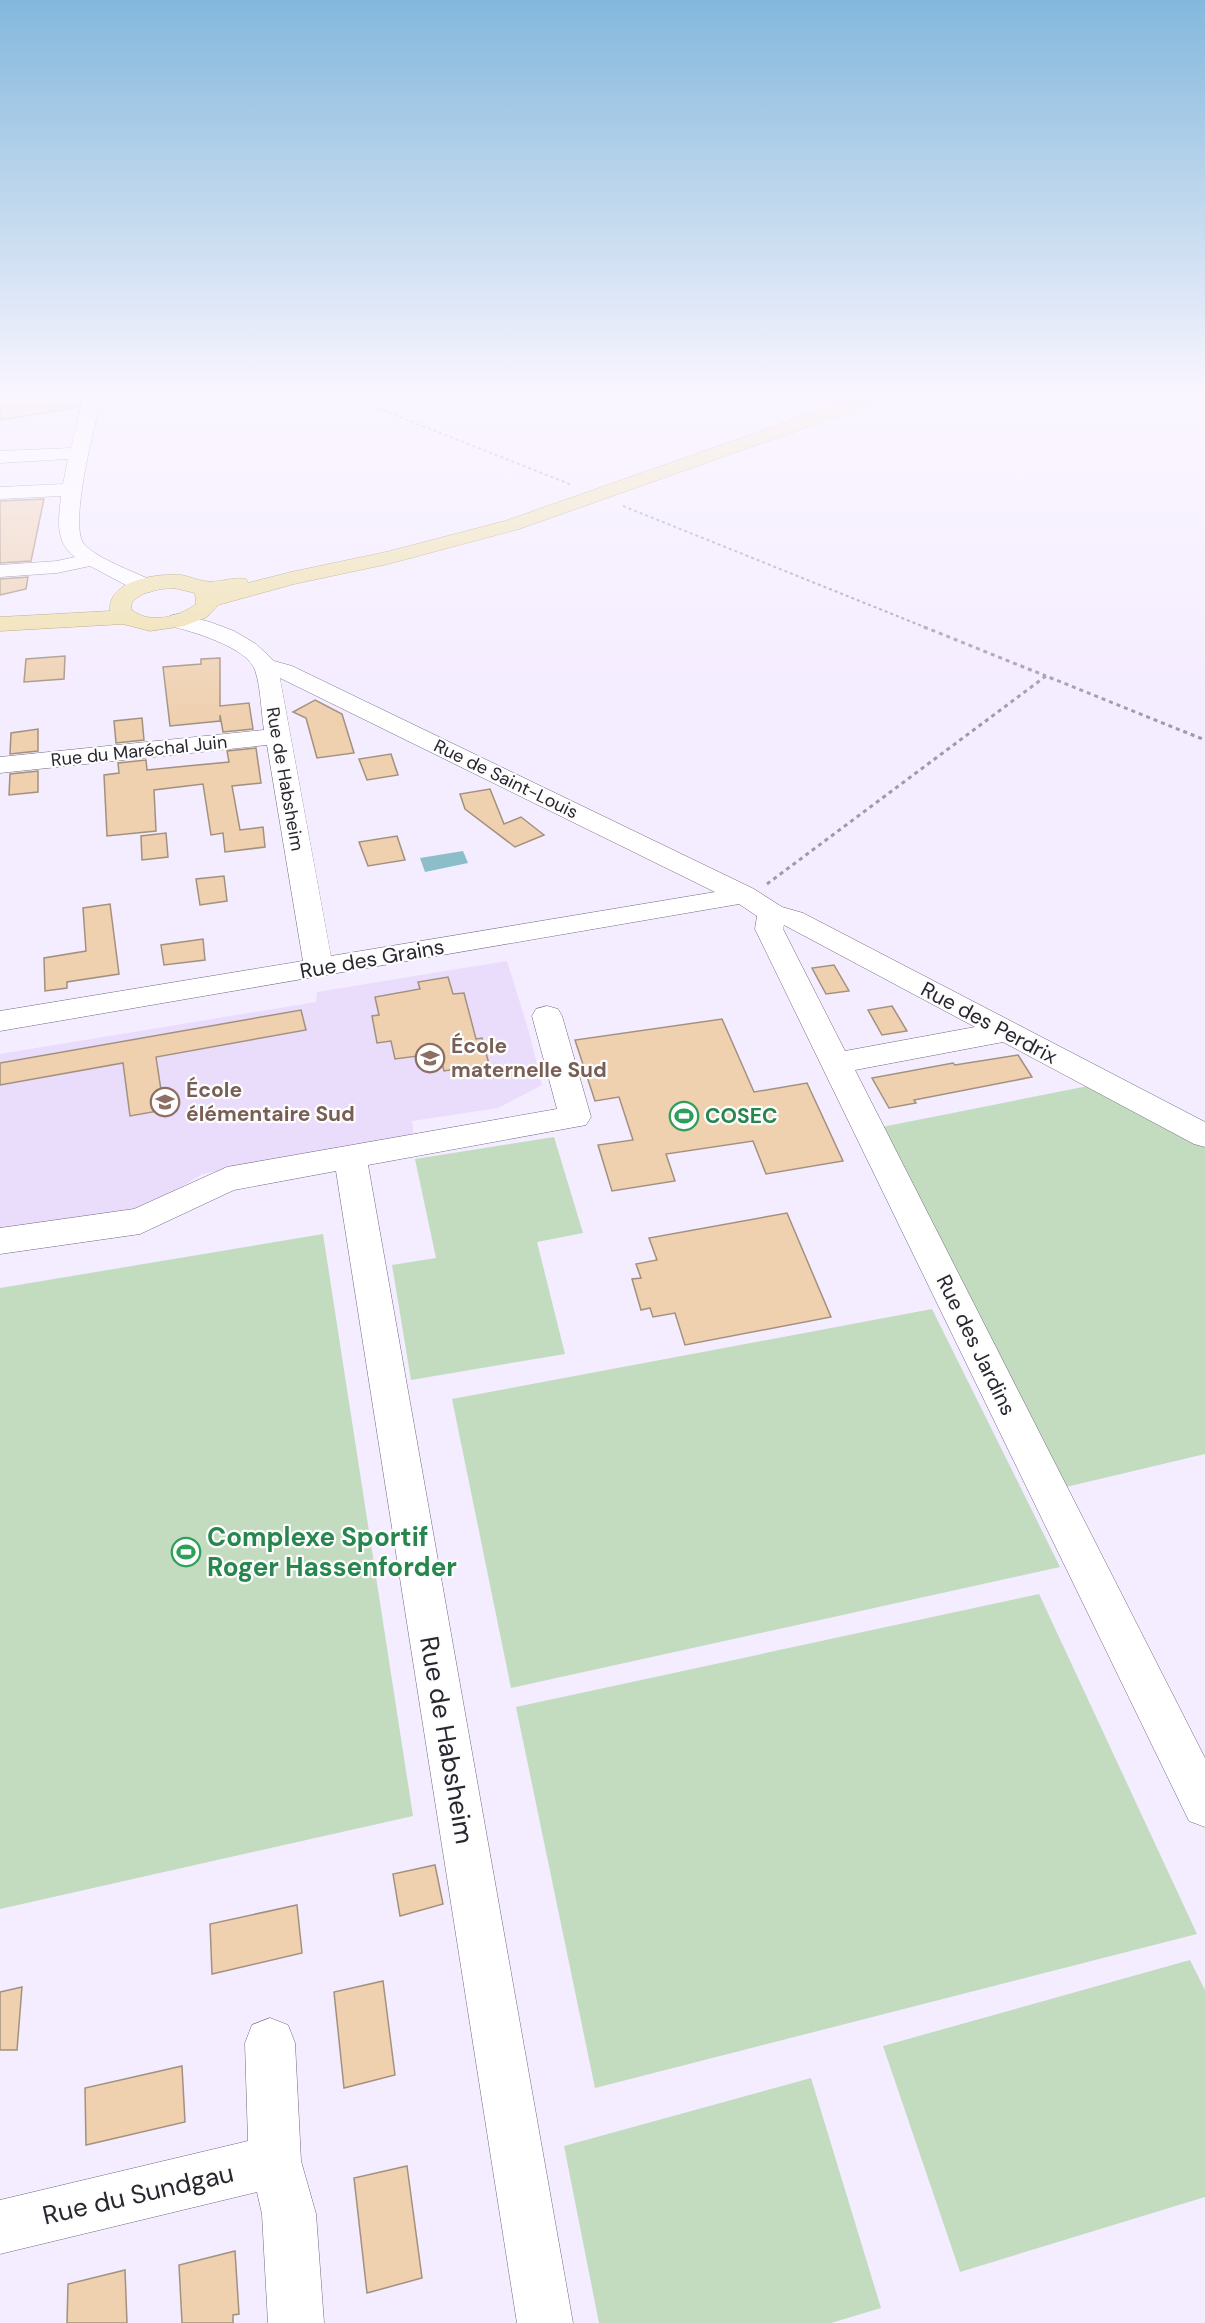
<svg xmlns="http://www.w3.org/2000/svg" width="1205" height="2323" font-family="'DM Sans',sans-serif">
<rect width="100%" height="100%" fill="#f4ecff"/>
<path fill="#eadcfb" d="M 507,961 L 529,1032 L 542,1085 L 498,1108 L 412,1121 L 414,1137 L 202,1174 L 168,1195 L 125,1214 L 0,1230 L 0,1054 L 316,1002 L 317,992 Z"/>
<g fill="#c3dcc0">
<path d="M 1108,1082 L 1205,1135 L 1205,1454 L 1066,1487 L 882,1127 Z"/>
<path d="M 554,1137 L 583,1233 L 537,1242 L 565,1354 L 411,1380 L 392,1265 L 436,1258 L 415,1159 Z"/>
<path d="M 323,1234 L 413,1816 L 0,1909 L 0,1288 Z"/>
<path d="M 932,1309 L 1060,1567 L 511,1688 L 452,1399 Z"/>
<path d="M 1039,1594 L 1197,1934 L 595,2088 L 516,1707 Z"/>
<path d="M 1190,1960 L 1205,1990 L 1205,2197 L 960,2272 L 883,2046 Z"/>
<path d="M 811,2078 L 881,2308 L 831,2323 L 599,2323 L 564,2146 Z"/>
</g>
<path fill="#8bbec9" d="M 463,851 L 468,863 L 425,872 L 420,858 Z"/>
<g fill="#efd0af" stroke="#a3917f" stroke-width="1.5">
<path d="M 0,395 L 82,395 L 79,407 L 0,420 Z"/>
<path d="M 44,499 L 31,561 L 0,563 L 0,501 Z"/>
<path d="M 28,577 L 26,589 L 0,595 L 0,579 Z"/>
<path d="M 65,656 L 64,679 L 24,682 L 26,659 Z"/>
<path d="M 220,658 L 220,706 L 249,703 L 253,729 L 223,732 L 220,715 L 220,721 L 170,726 L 163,667 L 201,664 L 201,659 Z"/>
<path d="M 315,700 L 342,714 L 354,753 L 317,758 L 306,718 L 293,712 Z"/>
<path d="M 142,718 L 144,740 L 116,743 L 114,721 Z"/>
<path d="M 38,729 L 38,751 L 10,754 L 11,733 Z"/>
<path d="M 256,748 L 261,783 L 232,786 L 240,830 L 263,827 L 265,847 L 225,852 L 223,833 L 211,835 L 203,784 L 154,790 L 156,831 L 107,836 L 104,775 L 119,773 L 118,763 L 146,760 L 147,770 L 187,766 L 229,762 L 227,751 Z"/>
<path d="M 391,754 L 398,775 L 367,780 L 359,759 Z"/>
<path d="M 38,771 L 38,792 L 9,795 L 10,774 Z"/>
<path d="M 490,789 L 504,824 L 521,817 L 544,835 L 515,847 L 465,809 L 460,794 Z"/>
<path d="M 166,833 L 168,857 L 142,860 L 141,836 Z"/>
<path d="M 397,836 L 405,860 L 368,866 L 359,842 Z"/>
<path d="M 224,876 L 227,901 L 200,905 L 196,879 Z"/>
<path d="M 110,904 L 119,974 L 67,982 L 67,988 L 45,991 L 44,958 L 86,951 L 83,908 Z"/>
<path d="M 203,939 L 205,960 L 164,965 L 161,945 Z"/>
<path d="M 834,965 L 849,991 L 826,994 L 812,968 Z"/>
<path d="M 448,977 L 453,994 L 464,993 L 476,1039 L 482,1038 L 489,1064 L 444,1071 L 442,1063 L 428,1066 L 425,1055 L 395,1059 L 391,1041 L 377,1043 L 372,1016 L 379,1015 L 375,997 L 420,989 L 418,982 Z"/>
<path d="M 892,1006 L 907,1031 L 882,1035 L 868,1010 Z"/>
<path d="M 301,1010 L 306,1030 L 156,1057 L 164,1110 L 130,1116 L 123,1063 L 0,1085 L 0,1063 Z"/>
<path d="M 722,1019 L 754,1092 L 807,1083 L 843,1161 L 766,1174 L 753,1141 L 666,1154 L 675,1181 L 612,1191 L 598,1145 L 633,1140 L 619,1097 L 595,1101 L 575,1040 Z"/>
<path d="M 1018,1055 L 1032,1077 L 914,1100 L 916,1103 L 889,1108 L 872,1078 L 953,1063 L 955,1065 Z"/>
<path d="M 787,1213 L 831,1317 L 685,1345 L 675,1313 L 653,1317 L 650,1308 L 641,1310 L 632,1279 L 641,1278 L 636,1264 L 657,1260 L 649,1238 Z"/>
<path d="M 435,1865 L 443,1904 L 400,1916 L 393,1874 Z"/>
<path d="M 297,1905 L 302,1953 L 212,1974 L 210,1924 Z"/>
<path d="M 383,1981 L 395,2075 L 344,2088 L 334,1992 Z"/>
<path d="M 22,1987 L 17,2050 L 0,2050 L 0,1992 Z"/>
<path d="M 182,2066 L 185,2122 L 86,2145 L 85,2088 Z"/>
<path d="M 407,2166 L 422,2278 L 367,2293 L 354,2178 Z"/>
<path d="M 235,2251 L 239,2314 L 233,2315 L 233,2323 L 182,2323 L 179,2265 Z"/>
<path d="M 125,2270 L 127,2323 L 67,2323 L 68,2284 Z"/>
</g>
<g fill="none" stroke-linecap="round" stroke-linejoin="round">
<g stroke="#72697e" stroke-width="1">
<g id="minor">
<path d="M 84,395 L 102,395 C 96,421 68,525 84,544 C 99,560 133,571 153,581 L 156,586 L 153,591 L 145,593 L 137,591 L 90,566 L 57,573 L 0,577 L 0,565 L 57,561 L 75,557 C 54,541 59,519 61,496 L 0,499 L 0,487 L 63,484 L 68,459 L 0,463 L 0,451 L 71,448 Z"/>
<path d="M 178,614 L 210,622 L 234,631 L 256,644 L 274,661 L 292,666 L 754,889 L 782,907 L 803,913 L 1205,1122 L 1205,1147 L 1194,1144 L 1003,1042 L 855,1070 L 1205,1758 L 1205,1827 L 1189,1821 L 755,929 L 757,916 L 739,904 L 0,1031 L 0,1011 L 303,961 L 267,745 L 0,773 L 0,757 L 264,730 C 261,711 261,688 255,670 C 247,647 191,631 170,626 L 167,621 L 170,616 ZM 280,678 L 715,892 L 331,956 ZM 784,925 L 975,1027 L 845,1051 L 783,929 Z"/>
<path d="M 547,1006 L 558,1009 L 562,1016 L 591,1117 L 586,1125 L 368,1165 L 573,2323 L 517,2323 L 336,1171 L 234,1190 L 140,1234 L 0,1254 L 0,1228 L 134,1209 L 227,1167 L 557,1109 L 532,1016 L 536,1009 Z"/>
<path d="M 270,2018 L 288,2025 L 295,2043 L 301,2161 L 316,2214 L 324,2323 L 268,2323 L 262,2214 L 257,2192 L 0,2254 L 0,2200 L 248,2141 L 245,2043 L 252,2025 Z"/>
</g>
</g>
<g stroke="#a4925b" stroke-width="1">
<path id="major" d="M 864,395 L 890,395 L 887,399 L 519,529 L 388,564 L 294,584 L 218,605 L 207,617 L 184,626 L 150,631 L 123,624 L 0,631 L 0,617 L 110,611 C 107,580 158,573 181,575 C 189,576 196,580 204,581 C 218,584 232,576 246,579 L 248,583 L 291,572 L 386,552 L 505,521 ZM 174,588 L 195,593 L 196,604 C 180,617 148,625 131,609 L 132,602 C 144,590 159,589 174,588 Z"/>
</g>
<g stroke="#a099a8" stroke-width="2" stroke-dasharray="3 3" stroke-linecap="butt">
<path d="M 344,395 L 572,485"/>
<path d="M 623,506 L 927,628"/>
</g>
<g stroke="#a099a8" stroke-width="3" stroke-dasharray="4 4" stroke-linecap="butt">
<path d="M 924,627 L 1046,676"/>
<path d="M 767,884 L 1046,676 L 1205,740"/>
</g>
<use href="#minor" fill="#fff" fill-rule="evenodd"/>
<use href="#major" fill="#efe0aa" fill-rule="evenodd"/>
</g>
<linearGradient id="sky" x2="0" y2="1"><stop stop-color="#83b8dc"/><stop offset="0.55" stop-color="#faf6ff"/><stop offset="1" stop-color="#faf6ff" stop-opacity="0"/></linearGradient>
<rect width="1205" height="720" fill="url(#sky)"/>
<defs>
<g id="school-ring" transform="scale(1.5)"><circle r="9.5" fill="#fdfdfd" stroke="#8d6e63" stroke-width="1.5"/><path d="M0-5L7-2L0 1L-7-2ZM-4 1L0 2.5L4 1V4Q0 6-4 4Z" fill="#8d6e63"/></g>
<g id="stadium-ring" transform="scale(1.5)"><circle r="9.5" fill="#fdfdfd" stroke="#2e9e5b" stroke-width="1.5"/><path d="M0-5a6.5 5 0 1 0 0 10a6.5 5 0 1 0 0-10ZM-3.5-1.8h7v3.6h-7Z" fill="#2e9e5b"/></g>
</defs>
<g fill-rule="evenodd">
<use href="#school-ring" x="430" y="1058"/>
<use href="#school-ring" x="165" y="1102"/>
<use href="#stadium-ring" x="684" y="1116"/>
<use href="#stadium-ring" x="186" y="1552"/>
</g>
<g text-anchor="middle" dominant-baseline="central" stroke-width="4.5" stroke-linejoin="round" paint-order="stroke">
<g font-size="18" fill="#2a262f" stroke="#fdfdfd">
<text transform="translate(139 751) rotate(-6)">Rue du Maréchal Juin</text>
<text transform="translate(285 779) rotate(80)">Rue de Habsheim</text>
<text transform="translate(506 779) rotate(26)">Rue de Saint-Louis</text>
</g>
<g font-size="21" fill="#2a262f" stroke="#fdfdfd">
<text transform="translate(372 959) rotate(-10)">Rue des Grains</text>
<text transform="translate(989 1023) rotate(28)">Rue des Perdrix</text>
<text transform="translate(976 1345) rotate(64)">Rue des Jardins</text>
</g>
<g font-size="21" font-weight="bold" fill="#785e54" stroke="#fdfdfd" text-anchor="start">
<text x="451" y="1046">École<tspan x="451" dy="24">maternelle Sud</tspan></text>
<text x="186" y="1090">École<tspan x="186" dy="24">élémentaire Sud</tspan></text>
</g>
<g font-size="21" font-weight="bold" fill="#27864d" stroke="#fdfdfd" text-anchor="start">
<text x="705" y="1116">COSEC</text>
</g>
<g font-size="26" font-weight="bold" fill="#27864d" stroke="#fdfdfd" text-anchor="start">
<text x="207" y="1537">Complexe Sportif<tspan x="207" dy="30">Roger Hassenforder</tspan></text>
</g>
<g font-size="26" fill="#2a262f" stroke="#fdfdfd">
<text transform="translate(447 1740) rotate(80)">Rue de Habsheim</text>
<text transform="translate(138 2194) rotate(-13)">Rue du Sundgau</text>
</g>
</g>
</svg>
